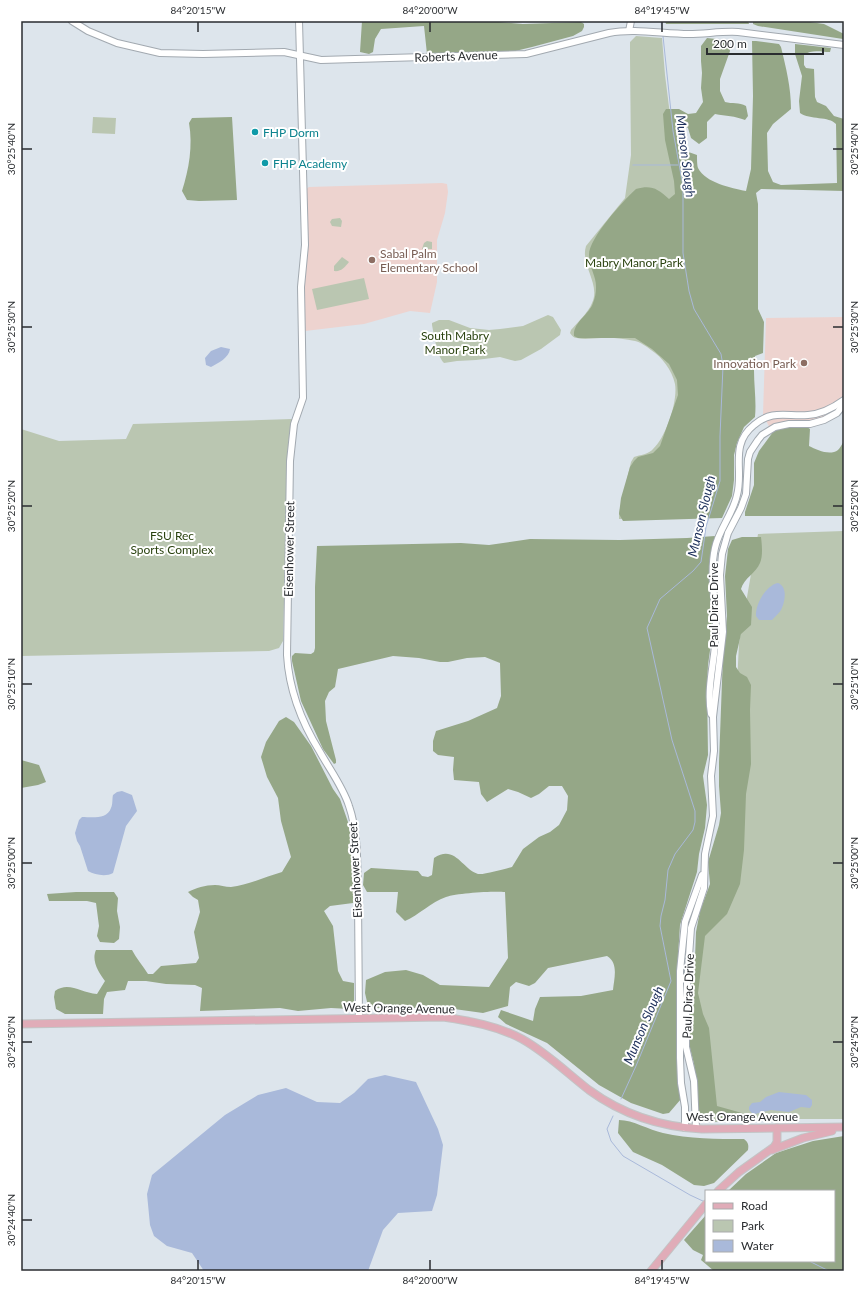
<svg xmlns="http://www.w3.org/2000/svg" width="865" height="1292" font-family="Lato,sans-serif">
<rect width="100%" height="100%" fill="#dde5ec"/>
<g fill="#edd3cf">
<path d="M 442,183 L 447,184 L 448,192 L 445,213 L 437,240 L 437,282 L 430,313 L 410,311 L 364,324 L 305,331 L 303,281 L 308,249 L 306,189 L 309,187 Z"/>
<path d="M 844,317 L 844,409 L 834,417 L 784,427 L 772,432 L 763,415 L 766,318 Z"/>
</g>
<g fill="#bac6b1">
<path d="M 636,36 L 662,38 L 665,75 L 676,163 L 707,517 L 619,519 L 619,513 L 631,462 L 634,457 C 640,455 649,454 653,449 C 666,437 678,401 675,384 C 672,370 662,357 651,350 C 646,346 640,342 635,341 C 624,339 612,337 601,338 C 594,338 585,340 577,338 C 574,338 572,336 570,333 L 571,330 C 578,322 588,313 592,303 C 601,284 580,265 586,246 L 625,198 L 631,155 L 630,57 L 630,42 Z"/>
<path d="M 93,117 L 116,118 L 115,134 L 92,133 Z"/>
<path d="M 340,218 L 342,221 L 341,227 L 332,226 L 330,222 L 332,219 Z"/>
<path d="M 427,241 L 432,242 L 432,249 L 422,249 L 424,243 Z"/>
<path d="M 342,257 L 349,262 C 345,267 341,272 334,271 L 334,266 Z"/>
<path d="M 364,278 L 369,299 L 317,310 L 312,289 Z"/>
<path d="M 548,315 L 553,317 L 561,330 L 560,335 L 541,349 L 521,360 L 515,361 L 500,357 L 476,360 L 457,361 L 444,363 C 437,356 434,335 432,325 L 432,323 L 439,320 L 449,320 L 470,328 L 489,330 L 500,329 L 523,326 Z"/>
<path d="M 292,419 L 288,445 L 283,641 L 279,648 L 269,651 L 21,656 L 21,429 L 59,441 L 126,439 L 133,424 Z"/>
<path d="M 844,531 L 844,1119 L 709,1119 L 694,1002 L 703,933 L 729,852 L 739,643 L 758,534 Z"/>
</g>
<g fill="#95a787">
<path d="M 362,21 L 488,21 L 523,24 L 581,22 L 584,24 L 584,27 L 582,31 L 573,36 L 532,47 L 503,54 L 427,54 L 424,26 L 381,29 L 375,39 L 373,52 L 369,54 L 360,52 Z"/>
<path d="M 665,21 L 748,21 L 749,24 L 666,24 Z"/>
<path d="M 753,21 L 803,21 L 824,24 L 844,34 L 843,39 L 758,26 L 753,24 Z"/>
<path d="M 707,38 L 716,39 L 728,42 L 730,51 L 720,79 L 720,91 L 725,102 C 732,104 739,102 746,106 L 748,116 L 745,120 C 735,116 726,116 715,114 L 707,122 L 707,138 L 699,144 L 691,138 L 688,128 L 683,124 L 677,138 L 680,149 L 697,155 C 697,159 697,165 698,168 C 706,183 731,188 746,191 L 751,169 L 753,96 L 752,41 L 756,41 L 779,44 L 781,47 C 786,68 791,87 791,109 L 773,124 L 767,133 L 768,171 L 773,182 L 781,185 L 837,183 L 836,124 C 829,116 810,120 800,113 L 799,101 L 802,76 L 795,54 L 795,44 L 831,48 L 830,52 C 822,52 811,49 804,55 L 804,65 L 806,68 L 814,69 L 815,97 L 817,102 L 826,106 L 834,116 L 844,119 L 844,191 L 761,189 L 756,193 L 758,204 L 758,309 L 764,322 L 763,353 L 755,356 C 752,376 757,397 755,417 L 744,427 L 737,443 L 734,455 L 734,480 L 732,496 L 722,518 L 623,521 L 619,514 L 621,498 L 630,467 L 634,461 L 638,457 L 653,453 L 660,446 L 678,395 L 677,380 L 669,364 L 652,349 L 635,338 L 578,338 L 574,336 C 573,322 589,315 593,303 C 596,296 597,286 595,279 C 593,271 589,264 589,255 C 589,238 623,201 636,189 C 651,185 657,188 669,199 L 675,194 L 674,181 L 665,140 L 663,114 L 666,109 L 679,109 L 688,114 L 696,113 L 703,102 L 701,88 L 702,73 L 701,61 L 701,46 Z"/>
<path d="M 232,117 L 237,200 L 199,201 L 187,200 L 182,191 C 189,169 193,146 189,123 L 192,118 Z"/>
<path d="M 792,426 L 807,427 L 810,429 L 809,446 C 817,450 830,456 838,450 C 840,448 842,444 844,441 L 844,516 L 745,516 L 745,512 L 754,485 L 754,463 L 759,451 L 773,432 L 782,428 Z"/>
<path d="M 715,536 L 711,555 L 710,571 L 712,636 L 708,665 L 707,686 L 708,755 L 703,776 L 707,805 L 705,828 L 699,854 L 697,872 L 680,925 L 677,972 L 681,1099 L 669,1113 L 663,1114 L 631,1103 L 599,1085 L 547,1043 L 506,1024 L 498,1017 L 501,1010 L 533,1021 L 535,1009 L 540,997 L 581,996 L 613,990 C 614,979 619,963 607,956 L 548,968 L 535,983 L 529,986 L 516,982 L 510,987 L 508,1006 L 483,1013 L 447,1008 L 376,1008 L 368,1006 L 365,993 L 366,980 L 385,972 L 406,970 L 423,975 L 440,985 L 489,987 L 508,958 L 505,892 C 493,891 457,893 446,897 C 431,902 419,915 405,921 L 396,912 L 398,892 L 367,892 L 363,885 L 364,873 L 371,868 L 418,871 L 422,876 L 428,877 L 432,875 L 434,858 C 455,844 462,869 478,874 C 484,875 504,869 512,867 L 523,849 L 539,837 L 550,832 L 559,825 L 567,810 L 568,796 L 562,786 L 549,786 L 539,794 L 531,798 L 518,792 L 508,789 L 487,802 L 481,794 L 479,782 L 454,780 L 453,770 L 454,757 L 438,755 L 433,751 L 433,741 L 436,731 L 468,721 L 497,708 L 501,696 L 500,663 L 485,657 L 467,658 L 448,662 L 440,662 L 419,658 L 393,656 L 338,669 L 335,687 L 329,692 L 325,701 L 326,721 L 336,760 L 336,763 L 334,764 L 323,749 L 301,701 L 292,661 L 292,656 L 295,653 L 311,654 L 314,652 L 315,648 L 315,587 L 317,546 L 461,543 L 489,545 L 530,539 L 620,540 L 687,538 Z"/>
<path d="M 742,537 L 761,537 C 762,545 763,556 760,563 C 756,573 744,578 741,589 L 752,607 L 751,625 L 741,634 L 736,656 L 736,667 L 740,673 L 747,677 L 751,685 L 750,710 L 751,764 L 746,794 L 744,850 L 740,884 L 727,914 L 705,936 L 698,993 L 703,1014 L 709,1028 L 717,1106 L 749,1115 L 751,1118 L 747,1121 L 703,1122 L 698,1111 L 694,1064 L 690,1048 L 690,984 L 695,958 L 696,932 L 700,911 L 710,884 L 708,862 L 719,825 L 721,813 L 719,786 L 719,762 L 723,655 L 727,616 L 725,576 L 728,549 L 732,540 Z"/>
<path d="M 286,717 L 294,722 L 311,746 L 333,789 L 340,799 L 348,822 L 350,832 L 353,860 L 353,903 L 330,906 L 324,911 L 333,926 L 338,971 L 343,981 L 354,983 L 354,1007 L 350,1009 L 331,1008 L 298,1011 L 280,1008 L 200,1011 L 202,988 L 195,985 L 166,984 L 146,981 L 128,981 L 125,990 L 107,992 L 104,999 L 103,1014 L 65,1014 L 56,1009 L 54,997 L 55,991 C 69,981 81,993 97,994 L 105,981 C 99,973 91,961 96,950 L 132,950 C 136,958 143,966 148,974 L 153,974 L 161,966 L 196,963 L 199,958 L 194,932 L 200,912 L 198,900 L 193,897 L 188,892 C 196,888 205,885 215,885 C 220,885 225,887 231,887 C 248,885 265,877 282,872 L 291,857 L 281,821 L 278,798 L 267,777 L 261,757 L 266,742 L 279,721 Z"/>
<path d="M 21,760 L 39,765 L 46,782 L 38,785 L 21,788 Z"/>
<path d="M 76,892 L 114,892 L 118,898 L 117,911 L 120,927 L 119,939 L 114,943 L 100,942 L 97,936 L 99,926 L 96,903 L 87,901 L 49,901 L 47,894 Z"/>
<path d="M 619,1120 C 633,1120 649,1130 663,1133 C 689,1139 717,1139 744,1139 C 748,1142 749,1145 748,1150 L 714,1183 L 704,1186 L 694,1185 L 662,1165 L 633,1152 L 618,1133 Z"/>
<path d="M 844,1136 L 844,1271 L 714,1271 L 701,1260 L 703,1255 L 693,1250 L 684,1240 L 706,1215 L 706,1261 L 834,1261 L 834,1191 L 728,1191 L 746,1174 L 776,1153 L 813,1141 Z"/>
</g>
<g fill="#a9b9da">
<path d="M 221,347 L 230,349 C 229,358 218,363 211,367 L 206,365 L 205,358 L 211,351 Z"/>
<path d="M 778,583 C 788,587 785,602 781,610 C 779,613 775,617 772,620 L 759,620 L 756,616 C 755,605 766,585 778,583 Z"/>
<path d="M 122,791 L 132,795 L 137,811 L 126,826 L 113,873 C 106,877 95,875 88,871 L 80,846 L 77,841 L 75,833 L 79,820 L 82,817 C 91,817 107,820 111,808 C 113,804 112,799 113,795 L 117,792 Z"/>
<path d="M 385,1075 L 416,1082 L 438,1129 L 443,1145 L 437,1195 L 432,1211 L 398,1213 L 383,1230 L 368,1271 L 204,1271 L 192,1253 L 167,1246 L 154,1236 L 150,1225 L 147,1194 L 152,1175 L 225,1115 L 258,1095 L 286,1088 L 317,1102 L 340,1103 L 354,1093 L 368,1079 Z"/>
<path d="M 779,1092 L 806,1095 L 812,1100 L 812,1105 L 810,1108 L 801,1107 L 789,1112 L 771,1110 L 755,1114 L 752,1113 L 749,1110 L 749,1107 L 752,1103 L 760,1102 L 766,1097 Z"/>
</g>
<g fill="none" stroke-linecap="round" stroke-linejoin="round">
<g stroke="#a9b9da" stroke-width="1">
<path d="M 661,21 L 662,30"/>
<path d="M 633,165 L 678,165"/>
<path d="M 621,1099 L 636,1066 L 671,981 L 660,926 L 661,916 L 665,900 L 668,870 L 675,854 L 693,830 L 695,822 L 695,811 L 672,740 L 647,628 L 660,599 L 693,571 L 701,562 L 706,527 L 720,481 L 720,436 L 723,366 L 721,354 L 694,309 L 689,291 L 683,253 L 683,186 L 673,131 L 663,36"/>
<path d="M 613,1116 L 607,1129 L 611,1141 L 623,1156 L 690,1195 L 705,1202"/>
<path d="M 809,1261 L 829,1271"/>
</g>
<g stroke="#a2a9b0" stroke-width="8">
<g id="minor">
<path d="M 72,21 L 88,31 L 117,43 L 160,53 L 203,54 L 284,52 L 321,60 L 526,54 L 609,33 C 635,28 663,34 689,34 C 705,34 722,31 738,32 L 844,45"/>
<path d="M 299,21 L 305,245 L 301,287 L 303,398 L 294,424 L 290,461 L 287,655 C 289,690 302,723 320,752 C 330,770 343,787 349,806 C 359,835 357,868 358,899 C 358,939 359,978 359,1018"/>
<path d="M 629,31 L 631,21"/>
<path d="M 711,714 C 706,685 716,658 716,630 C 716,603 709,575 715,548 C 719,529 733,514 737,495 C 744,470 729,445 754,425 C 772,409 788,417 808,415 C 822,414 833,408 844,400"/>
<path d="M 685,1128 L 685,1107 L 681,1083 L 680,1058 L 680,971 L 685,922 L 702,875"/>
<path d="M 696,1128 L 694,1081 L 686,1047 L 686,998 L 691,928 L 704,888 L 705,854 L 713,816 L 711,776 L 714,751 L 713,717 L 723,632 L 720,575 L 722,554 L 728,533 L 741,508 L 746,494 L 748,459 L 750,452 L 758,440 L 762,435 L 775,427 L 789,424 L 810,424 L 824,420 L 837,413 L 844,404"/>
</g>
</g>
<g stroke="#c3c4c5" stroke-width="9">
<g id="major">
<path d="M 21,1024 L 443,1017 C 470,1021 498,1026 522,1039 C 547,1053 567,1073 589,1090 C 622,1114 662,1127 702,1129 L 844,1127"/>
<path d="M 772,1150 L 803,1138 L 832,1131"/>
<path d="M 718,1191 L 739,1172 L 774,1147 L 777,1142 L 777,1128"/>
<path d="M 651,1271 L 706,1204"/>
</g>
</g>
<use href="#minor" stroke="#fff" stroke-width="6"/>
<use href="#major" stroke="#e0acb8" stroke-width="7"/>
</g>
<path fill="none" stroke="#2a2d30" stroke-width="1.5" d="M 198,22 L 198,32M 430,22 L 430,32M 662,22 L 662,32M 22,149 L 32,149M 833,149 L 843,149M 22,327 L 32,327M 833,327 L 843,327M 22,506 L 32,506M 833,506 L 843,506M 22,684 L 32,684M 833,684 L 843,684M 22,863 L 32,863M 833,863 L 843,863M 22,1042 L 32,1042M 833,1042 L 843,1042M 22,1220 L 32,1220M 198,1260 L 198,1270M 430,1260 L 430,1270M 662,1260 L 662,1270"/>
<g fill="#0f9aa8" stroke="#fff" stroke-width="1.5">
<circle cx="255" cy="132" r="4"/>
<circle cx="265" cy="163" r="4"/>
</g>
<g fill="#8d6e63" stroke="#fff" stroke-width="1.5">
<circle cx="372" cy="260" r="4"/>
<circle cx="804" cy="363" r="4"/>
</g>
<g text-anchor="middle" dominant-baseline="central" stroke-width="4" stroke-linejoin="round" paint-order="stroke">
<g font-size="12" fill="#2a2d30" stroke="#fff">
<text transform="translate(456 56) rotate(-2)">Roberts Avenue</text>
<text transform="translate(289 549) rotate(-89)">Eisenhower Street</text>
<text transform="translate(713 605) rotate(-90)">Paul Dirac Drive</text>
<text transform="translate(355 870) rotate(-93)">Eisenhower Street</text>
<text transform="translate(688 996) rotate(-88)">Paul Dirac Drive</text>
<text transform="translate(399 1008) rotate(1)">West Orange Avenue</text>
<text x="742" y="1116">West Orange Avenue</text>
</g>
<g font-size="12" fill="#0d838f" stroke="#fff" text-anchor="start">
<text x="263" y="132">FHP Dorm</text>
<text x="273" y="163">FHP Academy</text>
</g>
<g font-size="12" fill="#785e54" stroke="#fff" text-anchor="start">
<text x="380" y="253">Sabal Palm<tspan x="380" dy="14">Elementary School</tspan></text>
<text x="796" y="363" text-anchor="end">Innovation Park</text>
</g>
<g font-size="12" fill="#2a420f" stroke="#fff">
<text x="634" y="262">Mabry Manor Park</text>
<text x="455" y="335">South Mabry<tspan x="455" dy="14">Manor Park</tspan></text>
<text x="172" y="535">FSU Rec<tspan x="172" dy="14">Sports Complex</tspan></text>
</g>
<g font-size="13" font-style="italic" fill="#1d305b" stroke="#fff">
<text transform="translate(686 156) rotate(83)">Munson Slough</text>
<text transform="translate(701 516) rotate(-77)">Munson Slough</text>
<text transform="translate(643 1025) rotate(-67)">Munson Slough</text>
</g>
</g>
<rect width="865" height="1292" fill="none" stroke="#ffffff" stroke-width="44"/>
<rect x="705" y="1190" width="130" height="72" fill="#ffffff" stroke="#aaabac"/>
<rect x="713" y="1203" width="20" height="6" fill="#e0acb8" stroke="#aaabac"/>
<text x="741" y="1210" font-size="12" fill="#2a2d30">Road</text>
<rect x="713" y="1220" width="20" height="12" fill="#bac6b1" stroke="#aaabac"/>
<text x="741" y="1230" font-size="12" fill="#2a2d30">Park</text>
<rect x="713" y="1240" width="20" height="12" fill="#a9b9da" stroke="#aaabac"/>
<text x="741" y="1250" font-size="12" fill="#2a2d30">Water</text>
<path d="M707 48v6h116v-6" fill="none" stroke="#2a2d30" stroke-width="2"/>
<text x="713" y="48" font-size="12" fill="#2a2d30" stroke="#ffffff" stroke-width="3" paint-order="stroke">200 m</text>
<rect x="22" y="22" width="821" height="1248" fill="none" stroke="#2a2d30" stroke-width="1.5"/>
<g font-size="10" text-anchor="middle" fill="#2a2d30">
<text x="198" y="14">84°20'15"W</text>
<text x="430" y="14">84°20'00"W</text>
<text x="662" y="14">84°19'45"W</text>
<text transform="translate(11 149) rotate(-90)" y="4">30°25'40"N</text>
<text transform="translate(854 149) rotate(-90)" y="4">30°25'40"N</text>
<text transform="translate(11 327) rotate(-90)" y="4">30°25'30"N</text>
<text transform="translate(854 327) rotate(-90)" y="4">30°25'30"N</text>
<text transform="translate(11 506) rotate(-90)" y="4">30°25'20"N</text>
<text transform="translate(854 506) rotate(-90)" y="4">30°25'20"N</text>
<text transform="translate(11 684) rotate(-90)" y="4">30°25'10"N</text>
<text transform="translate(854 684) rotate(-90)" y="4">30°25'10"N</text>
<text transform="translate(11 863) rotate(-90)" y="4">30°25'00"N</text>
<text transform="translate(854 863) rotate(-90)" y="4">30°25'00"N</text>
<text transform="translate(11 1042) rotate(-90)" y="4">30°24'50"N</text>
<text transform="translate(854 1042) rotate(-90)" y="4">30°24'50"N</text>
<text transform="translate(11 1220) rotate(-90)" y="4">30°24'40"N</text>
<text x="198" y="1284">84°20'15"W</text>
<text x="430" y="1284">84°20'00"W</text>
<text x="662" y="1284">84°19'45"W</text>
</g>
</svg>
